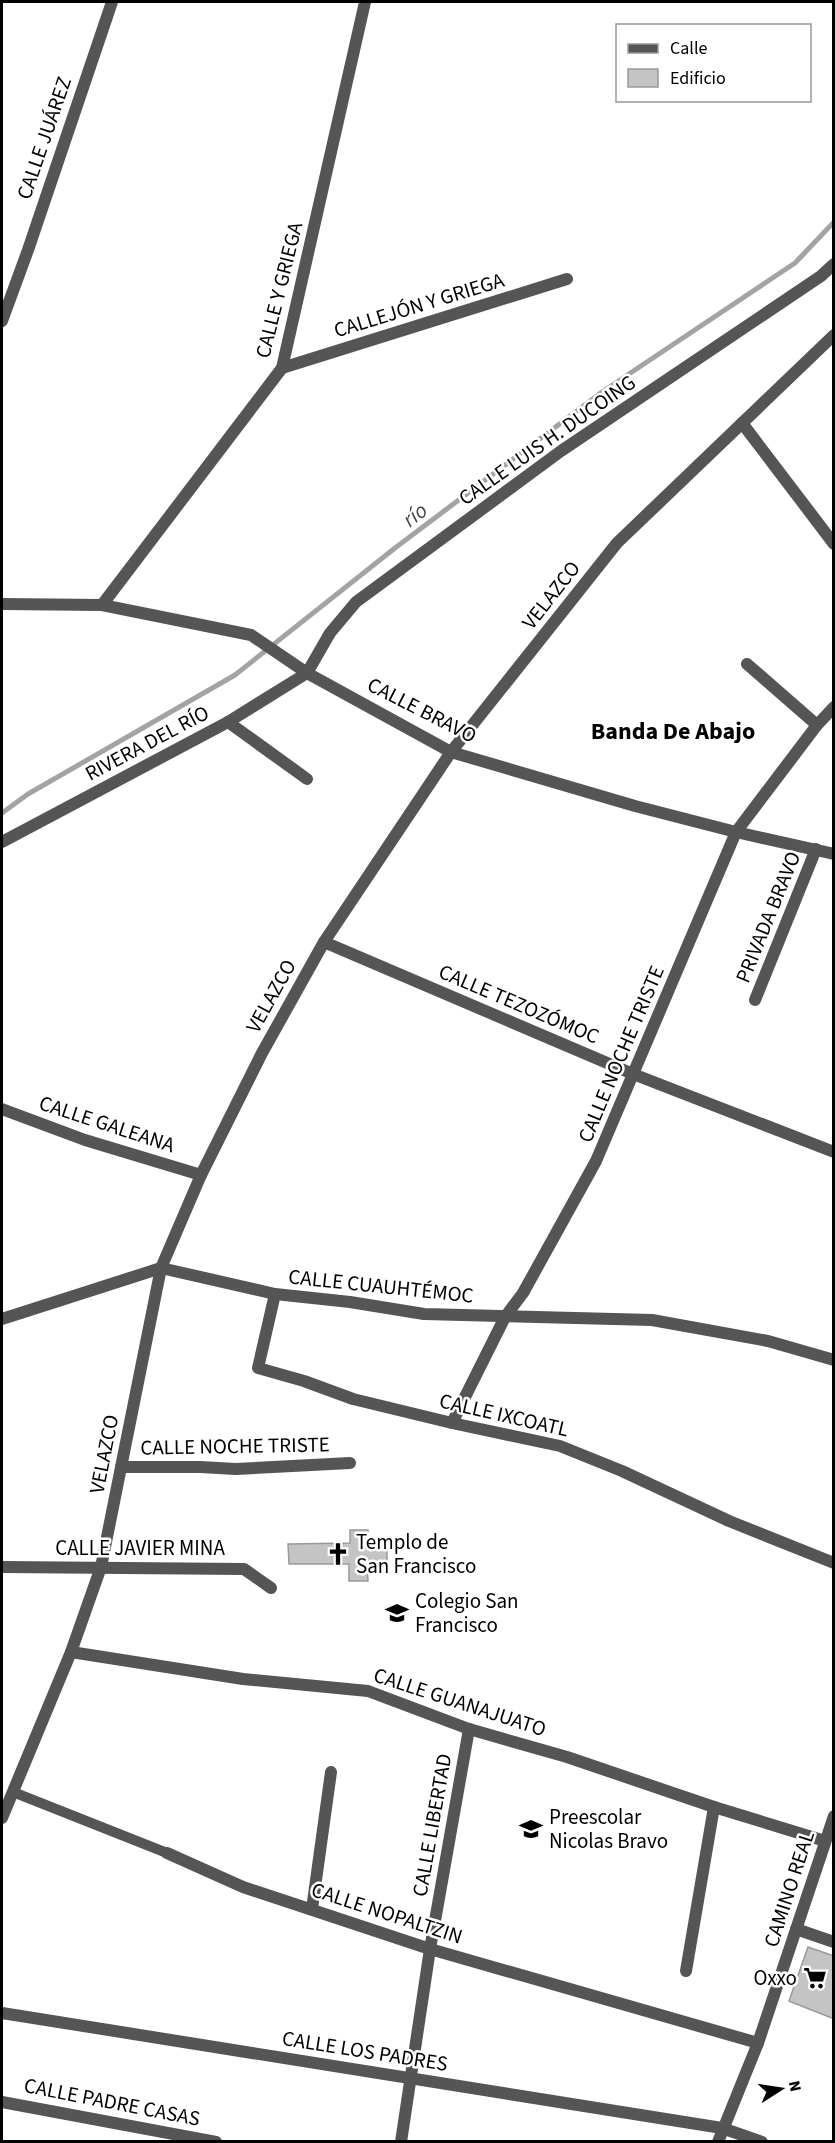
<svg xmlns="http://www.w3.org/2000/svg" width="835" height="2143" font-family="'Source Sans 3',sans-serif">
<rect width="100%" height="100%" fill="#fff"/>
<g fill="none" stroke-linecap="round" stroke-linejoin="round">
<path stroke="#a3a3a3" stroke-width="5" d="M 2,813 L 28,794 L 235,675 L 395,548 L 602,392 L 795,263 L 834,222"/>
</g>
<g fill="#c4c4c4" stroke="#999" stroke-width="1.5">
<path d="M 350,1530 L 368,1530 L 368,1544 L 387,1544 L 387,1566 L 367,1566 L 368,1581 L 349,1581 L 349,1564 L 289,1564 L 288,1544 L 350,1543 Z"/>
<path d="M 808,1947 L 834,1956 L 834,2019 L 789,2001 Z"/>
</g>
<g fill="none" stroke-linecap="round" stroke-linejoin="round">
<path stroke="#555" stroke-width="10" d="M 13,1792 L 167,1853"/>
<g stroke="#555" stroke-width="12">
<path d="M 2,321 L 28,250 L 112,2"/>
<path d="M 282,368 L 567,279"/>
<path d="M 742,423 L 834,544"/>
<path d="M 2,604 L 102,605 L 251,635 L 307,673 L 451,752 L 635,806 L 736,832 L 834,854"/>
<path d="M 102,605 L 282,368 L 365,2"/>
<path d="M 747,664 L 817,725"/>
<path d="M 228,722 L 307,779"/>
<path d="M 2,842 L 228,722 L 307,673 L 330,633 L 356,602 L 561,451 L 821,276 L 834,264"/>
<path d="M 324,942 L 633,1074 L 834,1152"/>
<path d="M 755,1000 L 816,849"/>
<path d="M 2,1109 L 85,1140 L 201,1175"/>
<path d="M 275,1294 L 258,1368 L 304,1381 L 353,1399 L 452,1423 L 560,1446 L 622,1471 L 729,1521 L 834,1563"/>
<path d="M 2,1319 L 161,1268 L 275,1294 L 350,1302 L 424,1314 L 652,1320 L 768,1341 L 834,1360"/>
<path d="M 452,1423 L 505,1317 L 523,1293 L 596,1161 L 736,832 L 817,725 L 834,707"/>
<path d="M 121,1467 L 200,1467 L 236,1469 L 350,1463"/>
<path d="M 2,1567 L 244,1569 L 271,1588"/>
<path d="M 71,1652 L 243,1679 L 368,1691 L 469,1729 L 567,1757 L 714,1807 L 825,1841"/>
<path d="M 2,1818 L 71,1652 L 101,1567 L 161,1268 L 201,1175 L 262,1053 L 324,942 L 451,752 L 617,543 L 834,335"/>
<path d="M 167,1853 L 243,1887 L 430,1949 L 758,2043"/>
<path d="M 312,1909 L 331,1772"/>
<path d="M 796,1929 L 834,1942"/>
<path d="M 686,1971 L 714,1807"/>
<path d="M 2,2013 L 722,2128 L 762,2142"/>
<path d="M 2,2102 L 216,2142"/>
<path d="M 401,2142 L 430,1949 L 469,1729"/>
<path d="M 718,2142 L 758,2043 L 834,1816"/>
</g>
</g>
<defs>
<g id="church-bare" transform="scale(1.8)"><path d="M-1.2-6h2.4v3.5h3.3v2.4h-3.3V6h-2.4V-.1h-3.3v-2.4h3.3Z" fill="#000" stroke="#fff" stroke-width="2.5" paint-order="stroke"/></g>
<g id="school-bare" transform="scale(1.8)"><path d="M0-5L7-2L0 1L-7-2ZM-4 1L0 2.5L4 1V4Q0 6-4 4Z" fill="#000" stroke="#fff" stroke-width="2.5" paint-order="stroke"/></g>
<g id="supermarket-bare" transform="scale(1.8)"><path d="M-6-5.5h2.5l.6 2H6L4.5 2H-2.5L-4.4-4H-6ZM-1.5 3.2a1.3 1.3 0 1 0 .1 0ZM3 3.2a1.3 1.3 0 1 0 .1 0Z" fill="#000" stroke="#fff" stroke-width="2.5" paint-order="stroke"/></g>
</defs>
<g fill-rule="evenodd">
<use href="#church-bare" x="338" y="1554"/>
<use href="#school-bare" x="397" y="1613"/>
<use href="#school-bare" x="531" y="1829"/>
<use href="#supermarket-bare" x="815" y="1978"/>
</g>
<g text-anchor="middle" dominant-baseline="central" stroke-width="5" stroke-linejoin="round" paint-order="stroke">
<g font-size="21" fill="#000" stroke="#fff">
<text transform="translate(44 138) rotate(-71)">CALLE JUÁREZ</text>
<text transform="translate(279 290) rotate(-76)">CALLE Y GRIEGA</text>
<text transform="translate(419 305) rotate(-17)">CALLEJÓN Y GRIEGA</text>
<text transform="translate(547 440) rotate(-35)">CALLE LUIS H. DUCOING</text>
<text transform="translate(551 595) rotate(-52)">VELAZCO</text>
<text transform="translate(422 710) rotate(27)">CALLE BRAVO</text>
<text transform="translate(147 743) rotate(-28)">RIVERA DEL RÍO</text>
<text transform="translate(768 917) rotate(-68)">PRIVADA BRAVO</text>
<text transform="translate(271 996) rotate(-61)">VELAZCO</text>
<text transform="translate(519 1004) rotate(23)">CALLE TEZOZÓMOC</text>
<text transform="translate(621 1054) rotate(-67)">CALLE NOCHE TRISTE</text>
<text transform="translate(107 1124) rotate(18)">CALLE GALEANA</text>
<text transform="translate(381 1286) rotate(6)">CALLE CUAUHTÉMOC</text>
<text transform="translate(504 1415) rotate(13)">CALLE IXCOATL</text>
<text transform="translate(235 1446) rotate(-1)">CALLE NOCHE TRISTE</text>
<text transform="translate(104 1454) rotate(-79)">VELAZCO</text>
<text x="140" y="1548">CALLE JAVIER MINA</text>
<text transform="translate(460 1702) rotate(18)">CALLE GUANAJUATO</text>
<text transform="translate(432 1825) rotate(-80)">CALLE LIBERTAD</text>
<text transform="translate(789 1889) rotate(-72)">CAMINO REAL</text>
<text transform="translate(387 1913) rotate(18)">CALLE NOPALTZIN</text>
<text transform="translate(365 2051) rotate(9)">CALLE LOS PADRES</text>
<text transform="translate(112 2102) rotate(11)">CALLE PADRE CASAS</text>
</g>
<g font-size="21" fill="#000" stroke="#fff" text-anchor="start">
<text x="356" y="1542">Templo de<tspan x="356" dy="24">San Francisco</tspan></text>
<text x="415" y="1601">Colegio San<tspan x="415" dy="24">Francisco</tspan></text>
<text x="549" y="1817">Preescolar<tspan x="549" dy="24">Nicolas Bravo</tspan></text>
<text x="797" y="1978" text-anchor="end">Oxxo</text>
</g>
<g font-size="22" font-style="italic" fill="#444" stroke="#fff">
<text transform="translate(415 515) rotate(-38)">río</text>
</g>
<g font-size="24" font-weight="bold" fill="#000" stroke="#fff">
<text x="673" y="731">Banda De Abajo</text>
</g>
</g>
<rect width="835" height="2143" fill="none" stroke="#000000" stroke-width="6"/>
<rect x="616" y="24" width="195" height="78" fill="#ffffff" stroke="#999999" stroke-width="1.5"/>
<rect x="628" y="44" width="30" height="9" fill="#555555" stroke="#999999" stroke-width="1.5"/>
<text x="670" y="54" font-size="18" fill="#000000">Calle</text>
<rect x="628" y="69" width="30" height="18" fill="#c4c4c4" stroke="#999999" stroke-width="1.5"/>
<text x="670" y="84" font-size="18" fill="#000000">Edificio</text>
<g transform="translate(781 2089) rotate(78)" stroke="#ffffff" stroke-width="4.5" paint-order="stroke">
<path d="M0-4.5L10 22L0 15L-10 22Z" fill="#000000"/>
<text y="-9" font-size="16" font-weight="bold" text-anchor="middle" fill="#000000">N</text>
</g>
</svg>
